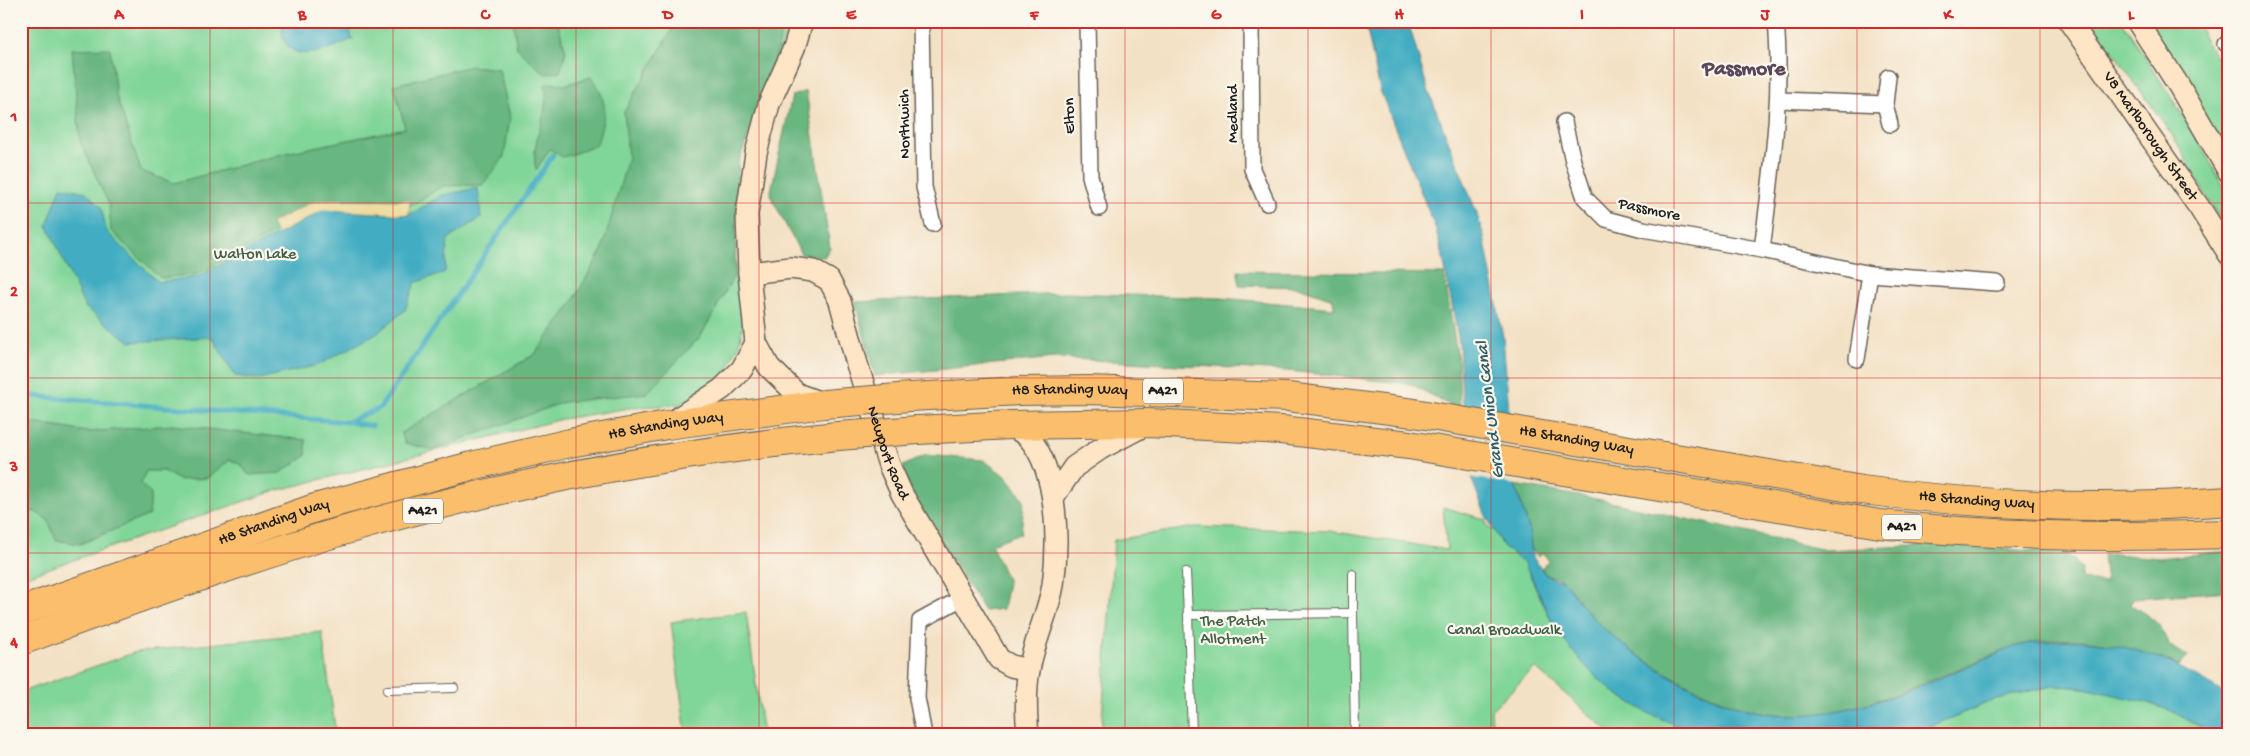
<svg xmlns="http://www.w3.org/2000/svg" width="2250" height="756" font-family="'Gochi Hand',sans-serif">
<rect width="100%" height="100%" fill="#fbf7ec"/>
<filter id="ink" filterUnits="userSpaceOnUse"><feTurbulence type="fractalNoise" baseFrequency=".02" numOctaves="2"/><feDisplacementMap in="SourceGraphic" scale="10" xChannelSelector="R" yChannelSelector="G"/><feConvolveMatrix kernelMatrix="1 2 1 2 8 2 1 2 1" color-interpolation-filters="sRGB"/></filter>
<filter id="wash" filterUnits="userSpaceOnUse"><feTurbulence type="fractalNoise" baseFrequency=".0096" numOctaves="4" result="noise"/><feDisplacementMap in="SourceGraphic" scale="20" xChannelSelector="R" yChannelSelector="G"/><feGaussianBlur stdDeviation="1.12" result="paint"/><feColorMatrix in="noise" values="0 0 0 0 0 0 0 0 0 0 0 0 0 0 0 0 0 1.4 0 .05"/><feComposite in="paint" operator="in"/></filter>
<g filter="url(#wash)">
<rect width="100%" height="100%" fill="#f3e1c5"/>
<g fill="#80d598" stroke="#4e785a">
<path d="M 21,21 L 791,21 L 738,163 L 735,274 L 743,325 L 739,345 L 724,376 L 679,405 L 636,407 L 562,419 L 271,492 L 21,578 Z"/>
<path d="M 2091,21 L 2122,21 L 2196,136 L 2229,197 L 2229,237 L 2175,139 Z"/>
<path d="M 2144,21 L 2198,21 L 2204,39 L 2229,75 L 2229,158 Z"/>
<path d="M 1443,507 L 1484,519 L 1490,529 L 1495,530 L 1504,547 L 1524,563 L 1552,622 L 1570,648 L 1614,692 L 1646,711 L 1698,735 L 1613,735 L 1535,668 L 1491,710 L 1493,735 L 1101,735 L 1114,540 L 1195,527 L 1330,531 L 1447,550 Z"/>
<path d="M 746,612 L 763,735 L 686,735 L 671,622 Z"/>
<path d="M 322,632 L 336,735 L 21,735 L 21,692 L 136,652 Z"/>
<path d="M 2052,686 C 2101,687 2173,701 2209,735 L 1910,735 L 1996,699 Z"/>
</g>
<g fill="#68b680" stroke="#42694e">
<path d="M 513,21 L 557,21 L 566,51 L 560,72 L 545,74 L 517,48 Z"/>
<path d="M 695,21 L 783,21 L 775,66 L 738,163 L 735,274 L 701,336 L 647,393 L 564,402 L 433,450 L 405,443 L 401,433 L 535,354 L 572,303 L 602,250 L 628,158 L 624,112 L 673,28 Z"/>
<path d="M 110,48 L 116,95 L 141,171 L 174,183 L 286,153 L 405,128 L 394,85 L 471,66 L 499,69 L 510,117 L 504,157 L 483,185 L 443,186 L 406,208 L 326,205 L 197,274 L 161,278 L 111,231 L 109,205 L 80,141 L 72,49 Z"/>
<path d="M 591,77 C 611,104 604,115 597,145 C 584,148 575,155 562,157 L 550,149 L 536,170 C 529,141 551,114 545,85 L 550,83 L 564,85 Z"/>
<path d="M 806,91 L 830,248 L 824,257 L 801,254 L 770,195 L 792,96 Z"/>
<path d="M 1238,271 L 1444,274 L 1458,360 L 1460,411 L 1411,384 L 1288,371 L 1054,358 L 875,376 L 855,302 L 1066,293 L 1221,298 L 1334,308 L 1333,299 L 1298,287 L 1239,285 Z"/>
<path d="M 21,421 L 88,432 L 172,425 L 306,440 L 306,456 L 280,473 L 249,475 L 240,464 L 230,460 L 207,478 L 179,480 L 164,471 L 146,471 L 141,484 L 151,494 L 149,515 L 80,544 L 56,540 L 48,520 L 34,511 L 21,518 Z"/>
<path d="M 926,455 L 983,460 L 1007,477 L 1024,500 L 1021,533 L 991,544 L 1008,582 L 1003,609 L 984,611 L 911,494 L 903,466 Z"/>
<path d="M 1515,485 L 1602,500 L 1825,550 L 1932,545 L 2067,553 L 2082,569 L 2081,579 L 2106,583 L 2103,555 L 2114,554 L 2159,558 L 2229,551 L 2229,591 L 2133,598 L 2130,604 C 2149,617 2163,622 2168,645 L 2188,657 L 2179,666 C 2131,646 2072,631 2021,645 C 2006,649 1992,656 1978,661 C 1910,688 1837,726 1761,712 C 1714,704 1638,661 1603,628 C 1596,621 1588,614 1582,606 C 1576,598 1571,588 1564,582 C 1560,578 1549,576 1544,573 L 1542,567 L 1549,561 L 1543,553 L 1538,557 L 1531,548 L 1529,529 Z"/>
</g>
<path fill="#eeda9e" stroke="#857b5d" d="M 330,199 L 410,200 L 409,215 L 279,238 L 271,223 L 312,202 Z"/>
<g fill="#43adc2" stroke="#30646f">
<path d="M 285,21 L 346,21 L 353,39 C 335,46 301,65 286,44 C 281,37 281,28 285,21 Z"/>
<path d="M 1365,21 L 1408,21 L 1427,87 L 1476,211 L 1484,237 L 1503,337 L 1515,485 L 1529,529 L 1532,556 L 1544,573 L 1556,580 L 1563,580 C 1576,597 1588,615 1604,629 C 1651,670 1728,715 1790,715 C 1822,715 1857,708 1887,698 C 1923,687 1958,669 1993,656 C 2002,652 2011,647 2021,645 C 2031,642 2044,642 2055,641 C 2120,638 2171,658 2225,694 L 2229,698 L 2229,735 L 2209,735 L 2201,727 L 2171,711 L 2145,702 L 2080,687 L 2052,686 L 1996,699 L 1910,735 L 1698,735 L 1646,712 L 1614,692 L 1592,673 L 1570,648 L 1552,622 L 1532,578 L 1524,563 L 1504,547 L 1486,516 L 1472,480 L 1462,393 L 1459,342 L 1443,258 L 1436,230 L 1380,90 Z"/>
<path d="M 61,187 L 86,192 L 101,207 L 107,232 L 158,282 L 197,277 L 324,210 L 409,215 L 443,195 L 478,188 L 481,218 L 448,239 L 445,272 L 415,283 L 405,310 L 375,335 L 318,365 L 259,379 L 235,376 L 212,337 L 130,342 L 85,307 L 47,225 Z"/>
</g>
<path fill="#f3e1c5" d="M 1461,409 L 1512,419 L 1518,485 L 1469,477 Z"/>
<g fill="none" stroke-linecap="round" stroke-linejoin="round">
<g stroke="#43adc2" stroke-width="5">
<path d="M 21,395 L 347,422 L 380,408 L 553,155"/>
<path d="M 348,422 L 372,426"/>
</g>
</g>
</g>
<g filter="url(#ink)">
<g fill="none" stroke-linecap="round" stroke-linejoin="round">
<g stroke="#676157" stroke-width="10">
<g id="lane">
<path d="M 1186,572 L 1188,615"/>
<path d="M 1353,613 L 1353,574"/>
<path d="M 387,690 L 454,688"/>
<path d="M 1192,735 L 1188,615 L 1353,613 L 1355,735"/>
</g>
</g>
<g stroke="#676157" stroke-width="18">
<g id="street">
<path d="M 921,21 L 924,187 L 933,224"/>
<path d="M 1087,21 L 1090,176 L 1099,208"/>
<path d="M 1251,21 L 1252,169 L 1267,203"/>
<path d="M 2226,44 L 2229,43"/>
<path d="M 1888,77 L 1885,104 L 1890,124"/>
<path d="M 1778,100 L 1885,104"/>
<path d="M 1564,122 L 1573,161 L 1585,198 L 1606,219 L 1643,229 L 1762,250 L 1870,274 L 1997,283"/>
<path d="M 1762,250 C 1771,175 1783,98 1776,21"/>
<path d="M 1857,359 L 1870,274"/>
<path d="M 924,735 L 917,698 L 920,621 L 962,598"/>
</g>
</g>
<g stroke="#676157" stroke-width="24">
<g id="secondary">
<path id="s1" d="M 2069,21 L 2201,210 L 2229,254"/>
<path d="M 2137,21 L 2179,86 L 2229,172"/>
<path id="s2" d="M 749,273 L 791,268 L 813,271 L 829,280 L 840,301 L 857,364 L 889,465 L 902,494 L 999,659 L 1011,666 L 1029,670"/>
<path d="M 756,343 L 769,367 L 797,394 L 824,404"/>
<path d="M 669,424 L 722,389 L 742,369 L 756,343 L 749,273 L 747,214 L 756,153 L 769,104 L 794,48 L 802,21"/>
<path d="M 1010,425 C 1016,429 1024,433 1029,438 C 1058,471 1059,543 1053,585 C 1048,614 1034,641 1029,670 C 1025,691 1026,713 1028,735"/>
<path d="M 1054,496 L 1074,467 L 1100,449 L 1147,424"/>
</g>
</g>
<g stroke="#676157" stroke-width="30">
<g id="highway">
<path id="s3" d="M 910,397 L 1020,391 L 1088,390 L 1288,397 L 1414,413 L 1862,490 C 1984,506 2106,511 2229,501"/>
<path d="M 918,430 L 1010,425 L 1148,423 L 1281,430 L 1409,445 L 1880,524 C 1996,537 2112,538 2229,534"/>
<path id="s4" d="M 21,611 L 315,508 L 471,466 L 570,443 L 667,425 L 824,404"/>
<path d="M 21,641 C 121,604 221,568 322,537 C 489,487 664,453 838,436"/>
</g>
</g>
<use href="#lane" stroke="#fff" stroke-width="8"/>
<use href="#street" stroke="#fff" stroke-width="15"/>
<use href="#secondary" stroke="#fde5c5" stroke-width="21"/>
<use href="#highway" stroke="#fabe6d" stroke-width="28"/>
<g stroke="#676157" stroke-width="30" stroke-linecap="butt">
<g id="highway-bridge">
<path d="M 824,404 L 910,397"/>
<path d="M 838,436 L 918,430"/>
</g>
</g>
<use href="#highway-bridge" stroke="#fabe6d" stroke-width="28"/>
</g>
</g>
<path fill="none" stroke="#d62828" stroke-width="1" stroke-opacity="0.55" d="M 210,21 L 210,735M 393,21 L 393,735M 576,21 L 576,735M 759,21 L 759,735M 942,21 L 942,735M 1125,21 L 1125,735M 1308,21 L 1308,735M 1491,21 L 1491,735M 1674,21 L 1674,735M 1857,21 L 1857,735M 2040,21 L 2040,735M 21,203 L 2229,203M 21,378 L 2229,378M 21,553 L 2229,553"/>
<g text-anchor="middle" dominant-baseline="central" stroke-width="4.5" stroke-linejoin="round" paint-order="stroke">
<g fill="#fbf7ec" stroke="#5f5e5a" stroke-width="1">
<rect x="1143" y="378.5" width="40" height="25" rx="4"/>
<rect x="403" y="498.5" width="40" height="25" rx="4"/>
<rect x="1882" y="514.5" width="40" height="25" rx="4"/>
</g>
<g font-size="15" font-weight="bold" fill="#1c1c1c">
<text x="1163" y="391">A421</text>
<text x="423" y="511">A421</text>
<text x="1902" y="527">A421</text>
</g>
<g font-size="16" fill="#1c1c1c" stroke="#fbf7ec">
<text transform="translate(1234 114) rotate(-90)">Medland</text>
<text transform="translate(1071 116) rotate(-91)">Elton</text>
<text transform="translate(906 124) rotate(-91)">Northwich</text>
<text stroke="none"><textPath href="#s1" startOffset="141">V8 Marlborough Street</textPath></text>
<text transform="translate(1649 211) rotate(12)">Passmore</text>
<text stroke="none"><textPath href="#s3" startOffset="160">H8 Standing Way</textPath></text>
<text stroke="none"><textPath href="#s4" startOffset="672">H8 Standing Way</textPath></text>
<text stroke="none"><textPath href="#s3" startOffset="670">H8 Standing Way</textPath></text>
<text stroke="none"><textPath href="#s2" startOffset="266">Newport Road</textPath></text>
<text stroke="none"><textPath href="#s3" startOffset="1075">H8 Standing Way</textPath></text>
<text stroke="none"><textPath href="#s4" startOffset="268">H8 Standing Way</textPath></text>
</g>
<g font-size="16" fill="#3f5d47" stroke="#fbf7ec">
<text x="255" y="255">Walton Lake</text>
<text x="1233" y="622">The Patch<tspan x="1233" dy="18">Allotment</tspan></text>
<text x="1504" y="631">Canal Broadwalk</text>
</g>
<g font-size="18" font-style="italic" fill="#2e5d67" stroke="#fbf7ec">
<text transform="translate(1491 410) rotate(-97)">Grand Union Canal</text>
</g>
<g font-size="21" font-weight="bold" fill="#5b475c" stroke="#fbf7ec">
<text x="1744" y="70">Passmore</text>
</g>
</g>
<rect width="2250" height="756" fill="none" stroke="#fbf7ec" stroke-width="55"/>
<rect x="28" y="28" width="2194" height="700" fill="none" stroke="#d62828" stroke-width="2"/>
<g font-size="16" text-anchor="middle" font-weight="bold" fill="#d62828">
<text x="119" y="19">A</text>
<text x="302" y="19">B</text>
<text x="485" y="19">C</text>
<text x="668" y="19">D</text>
<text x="851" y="19">E</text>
<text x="1034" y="19">F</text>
<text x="1216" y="19">G</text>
<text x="1399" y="19">H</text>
<text x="1582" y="19">I</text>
<text x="1765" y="19">J</text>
<text x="1948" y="19">K</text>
<text x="2131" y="19">L</text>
<text x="14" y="121">1</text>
<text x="14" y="296">2</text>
<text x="14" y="471">3</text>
<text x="14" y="647">4</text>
</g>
</svg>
